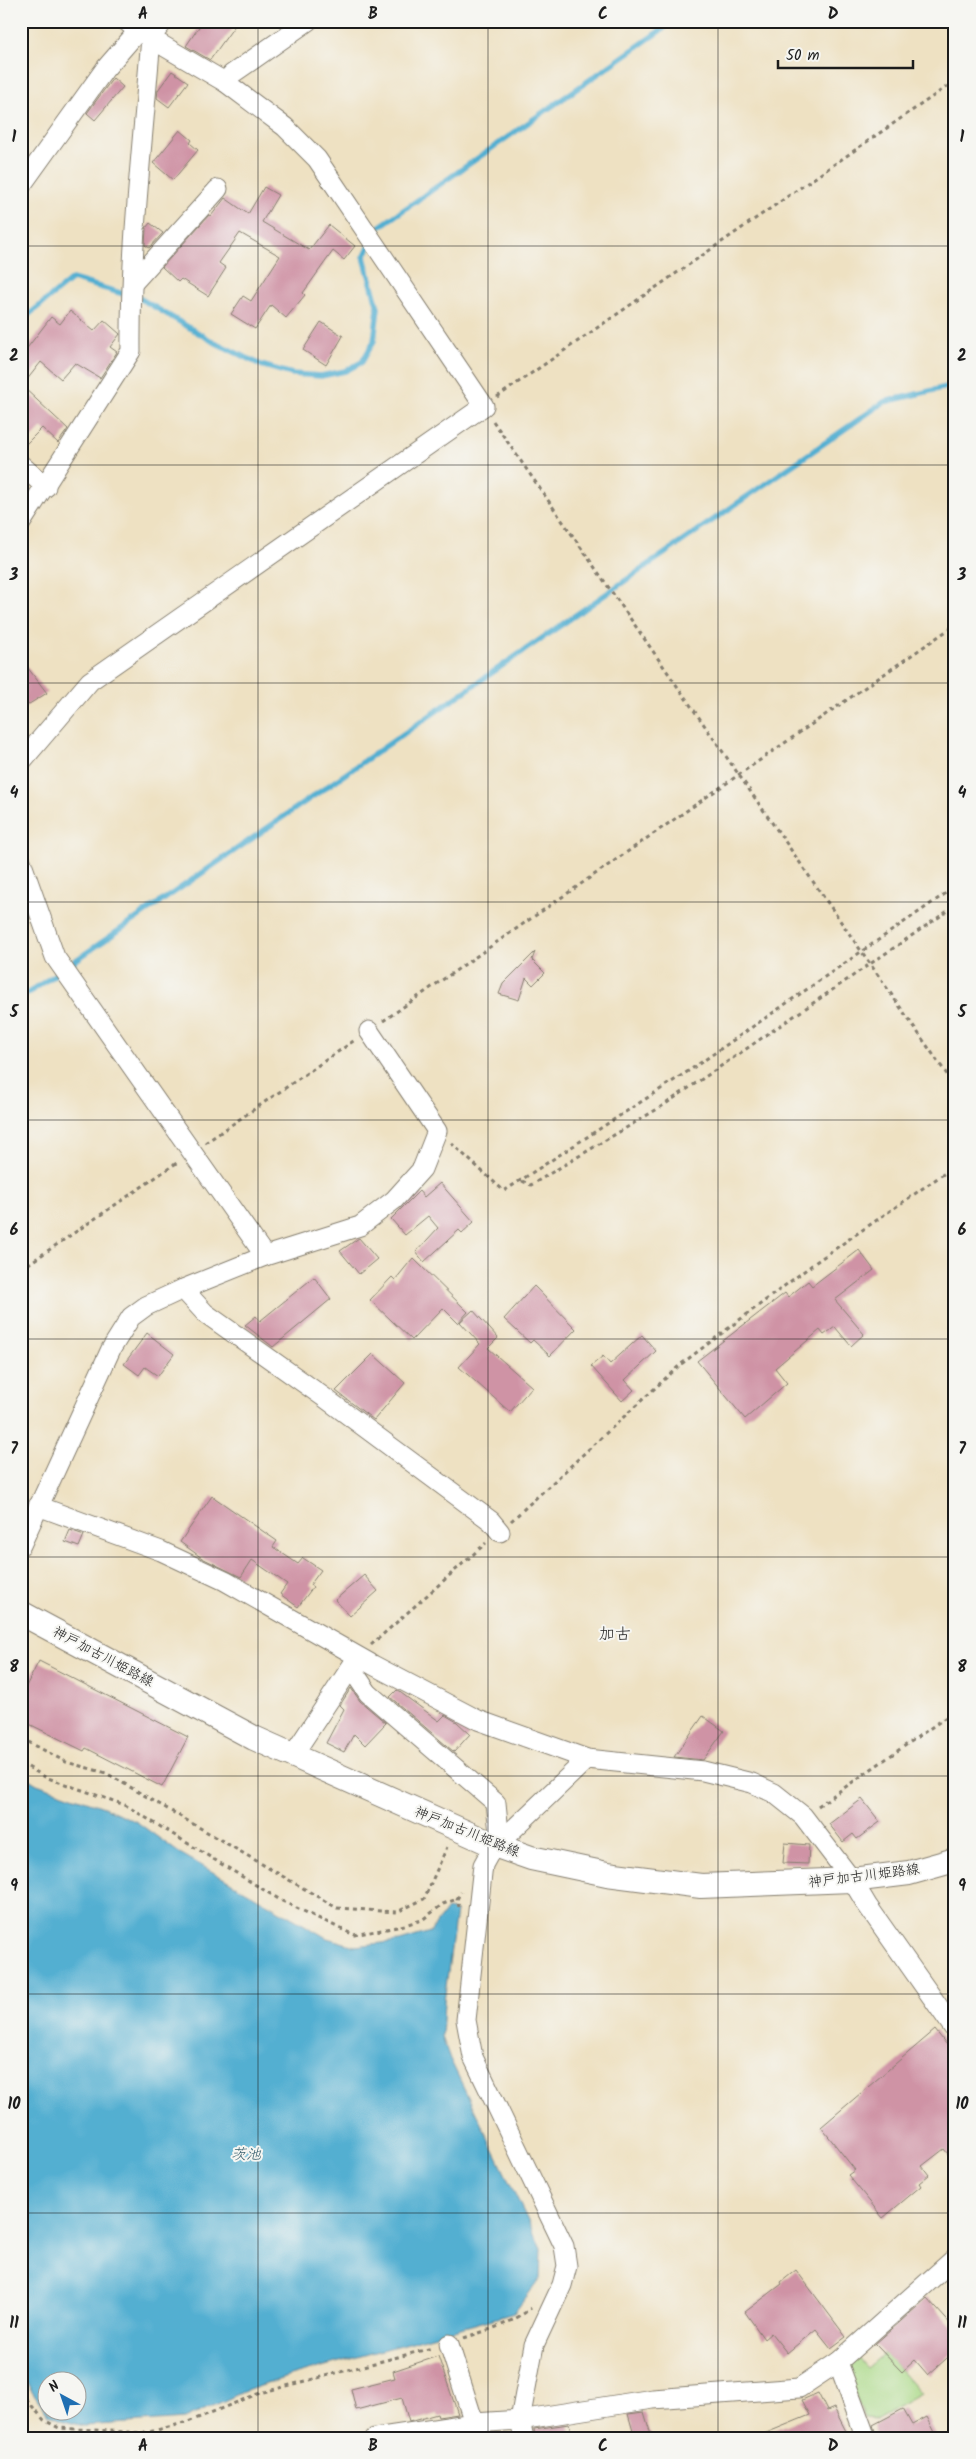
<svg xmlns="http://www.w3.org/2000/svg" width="976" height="2459" font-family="Kalam,'Klee One',sans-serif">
<rect width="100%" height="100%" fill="#f6f6f2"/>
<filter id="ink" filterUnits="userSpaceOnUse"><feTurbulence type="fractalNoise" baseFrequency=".02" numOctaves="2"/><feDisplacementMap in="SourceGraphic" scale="10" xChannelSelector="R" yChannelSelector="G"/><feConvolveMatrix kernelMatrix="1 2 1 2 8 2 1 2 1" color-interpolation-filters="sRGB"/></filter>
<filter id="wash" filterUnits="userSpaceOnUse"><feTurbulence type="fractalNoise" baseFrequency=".0096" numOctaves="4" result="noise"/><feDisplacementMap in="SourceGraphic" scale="20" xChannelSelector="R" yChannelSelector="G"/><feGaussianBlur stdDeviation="1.12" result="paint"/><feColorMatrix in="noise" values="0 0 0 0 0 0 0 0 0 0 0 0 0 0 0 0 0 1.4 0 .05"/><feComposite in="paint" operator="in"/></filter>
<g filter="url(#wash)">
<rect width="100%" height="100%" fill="#eee1c2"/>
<path fill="#aad987" stroke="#637a52" d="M 885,2353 L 921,2394 L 877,2419 L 864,2418 L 844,2365 L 855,2355 L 867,2368 Z"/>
<path fill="#53afd1" stroke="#386676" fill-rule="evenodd" d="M 21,1774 L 37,1784 L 104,1807 L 137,1822 L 178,1852 L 327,1938 L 355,1946 L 400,1941 L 430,1932 L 447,1909 L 456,1911 L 444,2002 L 442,2037 L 450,2059 L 541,2248 L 540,2279 L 514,2313 L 290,2376 L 243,2392 L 185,2419 L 84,2426 L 61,2420 L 48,2414 L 21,2375 ZM 48,2382 L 78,2382 L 78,2412 L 48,2412 Z"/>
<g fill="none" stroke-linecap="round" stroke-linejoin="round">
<g stroke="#53afd1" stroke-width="5.5">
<path d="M 374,236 L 379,227 L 674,21"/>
<path d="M 21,321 L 72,279 L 141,299 L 212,341 L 261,365 L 292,374 L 321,376 L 345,371 L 362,362 L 374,341 L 378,308 L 364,257 L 370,245"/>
<path d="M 21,998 L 884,402 L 955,385"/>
</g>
</g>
<g id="blocks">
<g fill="#cf93a5">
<path d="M 203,21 L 238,21 L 210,60 L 186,46 Z"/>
<path d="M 172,71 L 188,82 L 169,107 L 157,98 L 158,90 Z"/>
<path d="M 113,78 L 123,87 L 95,120 L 87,113 Z"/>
<path d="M 180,130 L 192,140 L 190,143 L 198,150 L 173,180 L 153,163 Z"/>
<path d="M 264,187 L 278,195 L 262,222 L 309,250 L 329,225 L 355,246 L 344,260 L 333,251 L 303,293 L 305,295 L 286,318 L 271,305 L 255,329 L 231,314 L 243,296 L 251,301 L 280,256 L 240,233 L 219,263 L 226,268 L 208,296 L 181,279 L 178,282 L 162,267 L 209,215 L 211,216 L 225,198 L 248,214 Z"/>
<path d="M 150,223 L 163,233 L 149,248 L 145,245 L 146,228 Z"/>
<path d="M 70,311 L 94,331 L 104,320 L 120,334 L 110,347 L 117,352 L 100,378 L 75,363 L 61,379 L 41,362 L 22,386 L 68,429 L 58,443 L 42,428 L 21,449 L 21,356 L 51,317 L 60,324 Z"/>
<path d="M 321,322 L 343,336 L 326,365 L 303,350 Z"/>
<path d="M 21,659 L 47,693 L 21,709 Z"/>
<path d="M 535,952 L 532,960 L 545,973 L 533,985 L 526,978 L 519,1000 L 499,994 L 503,984 Z"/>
<path d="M 440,1183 L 474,1222 L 462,1233 L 459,1230 L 424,1262 L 416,1252 L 438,1228 L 428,1216 L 405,1235 L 391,1219 L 419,1191 L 424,1197 Z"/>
<path d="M 359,1238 L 377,1259 L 359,1274 L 340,1251 Z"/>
<path d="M 859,1250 L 874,1270 L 835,1300 L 864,1334 L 851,1346 L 835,1327 L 824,1335 L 820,1330 L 775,1368 L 787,1383 L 745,1419 L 697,1361 L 785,1293 L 788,1297 L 808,1281 L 812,1286 Z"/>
<path d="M 413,1258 L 468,1312 L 458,1323 L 443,1308 L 412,1340 L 370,1300 L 392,1277 L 395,1280 Z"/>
<path d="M 314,1277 L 331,1299 L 273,1347 L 245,1325 L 256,1316 L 260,1321 Z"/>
<path d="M 534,1286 L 576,1329 L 550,1356 L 533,1340 L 530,1343 L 504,1319 Z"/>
<path d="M 473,1310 L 498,1338 L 488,1348 L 532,1387 L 510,1412 L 459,1367 L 480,1344 L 460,1322 Z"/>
<path d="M 147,1333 L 174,1354 L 158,1376 L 145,1367 L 139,1375 L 124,1364 Z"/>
<path d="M 642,1335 L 656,1351 L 625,1380 L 634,1390 L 622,1401 L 591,1366 L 603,1356 L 610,1364 Z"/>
<path d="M 373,1354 L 405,1383 L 374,1420 L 336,1391 Z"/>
<path d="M 212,1496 L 277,1541 L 273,1547 L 298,1564 L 303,1558 L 321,1570 L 310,1585 L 313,1587 L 298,1607 L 280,1594 L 287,1584 L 252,1560 L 241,1577 L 202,1558 L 180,1542 Z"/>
<path d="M 70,1530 L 84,1535 L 79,1547 L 65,1542 Z"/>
<path d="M 364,1575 L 378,1591 L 350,1616 L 335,1600 Z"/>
<path d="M 39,1661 L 188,1737 L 162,1787 L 86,1748 L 84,1751 L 21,1720 L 21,1696 Z"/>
<path d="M 351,1688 L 360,1701 L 386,1723 L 365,1745 L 354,1734 L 344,1752 L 326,1743 L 344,1709 L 340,1705 Z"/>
<path d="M 397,1690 L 439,1721 L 445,1715 L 457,1722 L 470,1734 L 454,1752 L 390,1697 Z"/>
<path d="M 703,1716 L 724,1731 L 703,1760 L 674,1757 Z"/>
<path d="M 862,1799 L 880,1822 L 857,1839 L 853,1834 L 843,1842 L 829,1824 Z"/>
<path d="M 785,1843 L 809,1845 L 808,1864 L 783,1863 Z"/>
<path d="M 935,2030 L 955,2055 L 955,2163 L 944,2149 L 922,2166 L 929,2175 L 919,2183 L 921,2186 L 883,2218 L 848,2175 L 855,2170 L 821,2127 Z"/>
<path d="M 796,2270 L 846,2337 L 831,2348 L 816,2329 L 787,2353 L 771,2333 L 764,2339 L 745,2312 L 782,2284 L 781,2282 Z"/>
<path d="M 927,2298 L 955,2329 L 955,2351 L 928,2375 L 915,2360 L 902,2372 L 875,2344 Z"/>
<path d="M 438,2356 L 458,2414 L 438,2417 L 437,2414 L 409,2422 L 402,2398 L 356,2410 L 351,2389 L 395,2378 L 393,2371 Z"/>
<path d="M 818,2393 L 827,2411 L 834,2408 L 847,2433 L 838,2438 L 754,2438 L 810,2415 L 802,2400 Z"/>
<path d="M 903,2409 L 912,2425 L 927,2417 L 938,2438 L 877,2438 L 873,2425 Z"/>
<path d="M 644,2412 L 652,2438 L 635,2438 L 628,2414 Z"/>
<path d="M 569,2424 L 572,2438 L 535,2438 L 534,2429 Z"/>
</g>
</g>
</g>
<g filter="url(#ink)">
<use href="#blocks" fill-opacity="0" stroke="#857e6f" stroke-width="1"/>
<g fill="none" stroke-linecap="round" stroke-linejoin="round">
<g stroke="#857e6f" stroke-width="21">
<g id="minor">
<path d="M 225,82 L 232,74 L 308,21"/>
<path d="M 21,186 L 105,69 L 138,31"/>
<path d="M 133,283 L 218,189"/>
<path d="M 21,465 L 46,487"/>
<path d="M 21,523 L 131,351 C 130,246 143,141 151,37 L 164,21"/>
<path d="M 21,762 L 90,681 L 484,406 L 317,159 L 285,127 L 225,82 L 138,31 L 126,21"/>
<path d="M 21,861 L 55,957 L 265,1256"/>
<path d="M 183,1289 L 205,1313 L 325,1398 L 491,1521 L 500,1532"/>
<path d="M 38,1506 L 161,1551 L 225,1581 L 373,1665 L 478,1720 L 587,1759 L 703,1771 L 752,1783 L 774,1793 L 803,1816 L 852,1880 L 867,1905 L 955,2030"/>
<path d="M 21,1545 L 111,1349 L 131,1317 L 146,1306 L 183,1289 L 265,1256 L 360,1226 L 394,1200 L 422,1169 L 437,1131 L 369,1031"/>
<path d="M 351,1668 L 368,1693 L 496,1803 L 500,1842"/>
<path d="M 293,1755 L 357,1658"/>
<path d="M 449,2344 L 474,2423"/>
<path d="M 838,2362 L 866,2438"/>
<path d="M 375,2438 L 474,2423 L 520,2420 L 653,2399 L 799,2388 L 838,2362 L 955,2258"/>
<path d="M 524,2438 L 520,2420 L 534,2345 L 562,2285 L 567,2266 L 564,2246 L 473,2057 L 466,2020 L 483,1865 L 494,1845 L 500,1842 L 587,1759"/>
</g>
</g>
<g stroke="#857e6f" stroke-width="26">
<path id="major" d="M 21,1613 L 254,1738 L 494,1845 L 531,1858 L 607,1874 L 701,1886 L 852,1880 L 909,1873 L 955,1860"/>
</g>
<g stroke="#857e6f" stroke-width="3" stroke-dasharray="4 4" stroke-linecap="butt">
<path d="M 497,397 L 955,81"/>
<path d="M 493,421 L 955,1086"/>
<path d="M 383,1021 L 955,625"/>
<path d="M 205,1143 L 355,1040"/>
<path d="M 451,1143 L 504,1191 L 690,1070 L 955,887"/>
<path d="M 522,1181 L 531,1185 L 664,1105 L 955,906"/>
<path d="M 21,1269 L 178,1162"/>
<path d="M 511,1521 L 680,1365 L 816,1262 L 955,1166"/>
<path d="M 371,1645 L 486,1543"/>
<path d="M 21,1738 L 66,1762 L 106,1773 L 337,1908 L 397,1912 L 424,1899 L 447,1847"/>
<path d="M 21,1763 L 45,1777 L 125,1805 L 282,1901 L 354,1935 L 397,1927 L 422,1920 L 443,1904 L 457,1899"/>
<path d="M 818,1806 L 955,1711"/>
<path d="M 459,1907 L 457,1899 L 461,1892"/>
<path d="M 464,2338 C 487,2330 512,2324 531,2308"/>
<path d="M 21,2393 L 44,2420 L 59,2428 L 145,2433 L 188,2422 L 260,2393 L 432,2348"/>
</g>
<use href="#minor" stroke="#fff" stroke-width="19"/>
<use href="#major" stroke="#fff" stroke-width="24"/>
</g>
</g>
<path fill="none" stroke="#1c1c1c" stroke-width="1" stroke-opacity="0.55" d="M 258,21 L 258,2438M 488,21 L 488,2438M 718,21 L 718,2438M 21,246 L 955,246M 21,465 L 955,465M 21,683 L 955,683M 21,902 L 955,902M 21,1120 L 955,1120M 21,1339 L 955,1339M 21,1557 L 955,1557M 21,1776 L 955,1776M 21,1994 L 955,1994M 21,2213 L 955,2213"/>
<g text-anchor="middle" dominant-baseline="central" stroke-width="4" stroke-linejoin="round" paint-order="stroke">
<g font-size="14" fill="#1c1c1c" stroke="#f6f6f2">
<text transform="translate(103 1657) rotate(28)">神戸加古川姫路線</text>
<text transform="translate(467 1832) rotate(22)">神戸加古川姫路線</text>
<text transform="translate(864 1876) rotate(-7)">神戸加古川姫路線</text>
</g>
<g font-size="15" font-style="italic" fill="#355e6d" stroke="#f6f6f2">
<text x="246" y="2155">茨池</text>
</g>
<g font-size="16" fill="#1c1c1c" stroke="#f6f6f2">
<text x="615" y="1634">加古</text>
</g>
</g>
<rect width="976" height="2459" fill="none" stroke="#f6f6f2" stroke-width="55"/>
<g transform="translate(62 2396) rotate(320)"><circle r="24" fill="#f6f6f2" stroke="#9f9f9c"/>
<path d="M0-4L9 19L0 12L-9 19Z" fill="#1f6fb2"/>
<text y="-8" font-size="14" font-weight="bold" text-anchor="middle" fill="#1c1c1c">N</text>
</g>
<path d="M778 60v8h135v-8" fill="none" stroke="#1c1c1c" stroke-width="2.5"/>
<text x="786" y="60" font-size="15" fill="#1c1c1c" stroke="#f6f6f2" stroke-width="4" paint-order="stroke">50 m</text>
<rect x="28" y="28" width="920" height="2404" fill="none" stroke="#1c1c1c" stroke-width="2"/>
<g font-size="16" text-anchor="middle" font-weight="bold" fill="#1c1c1c">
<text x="143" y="19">A</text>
<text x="373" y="19">B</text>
<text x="603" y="19">C</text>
<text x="833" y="19">D</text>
<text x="14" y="142">1</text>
<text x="962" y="142">1</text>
<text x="14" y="361">2</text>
<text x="962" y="361">2</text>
<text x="14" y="580">3</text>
<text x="962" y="580">3</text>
<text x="14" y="798">4</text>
<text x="962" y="798">4</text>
<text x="14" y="1017">5</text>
<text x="962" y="1017">5</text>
<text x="14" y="1235">6</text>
<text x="962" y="1235">6</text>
<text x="14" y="1454">7</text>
<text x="962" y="1454">7</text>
<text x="14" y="1672">8</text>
<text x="962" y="1672">8</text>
<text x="14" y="1891">9</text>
<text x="962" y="1891">9</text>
<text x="14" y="2109">10</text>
<text x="962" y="2109">10</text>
<text x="14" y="2328">11</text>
<text x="962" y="2328">11</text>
<text x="143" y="2451">A</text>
<text x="373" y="2451">B</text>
<text x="603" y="2451">C</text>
<text x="833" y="2451">D</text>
</g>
</svg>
